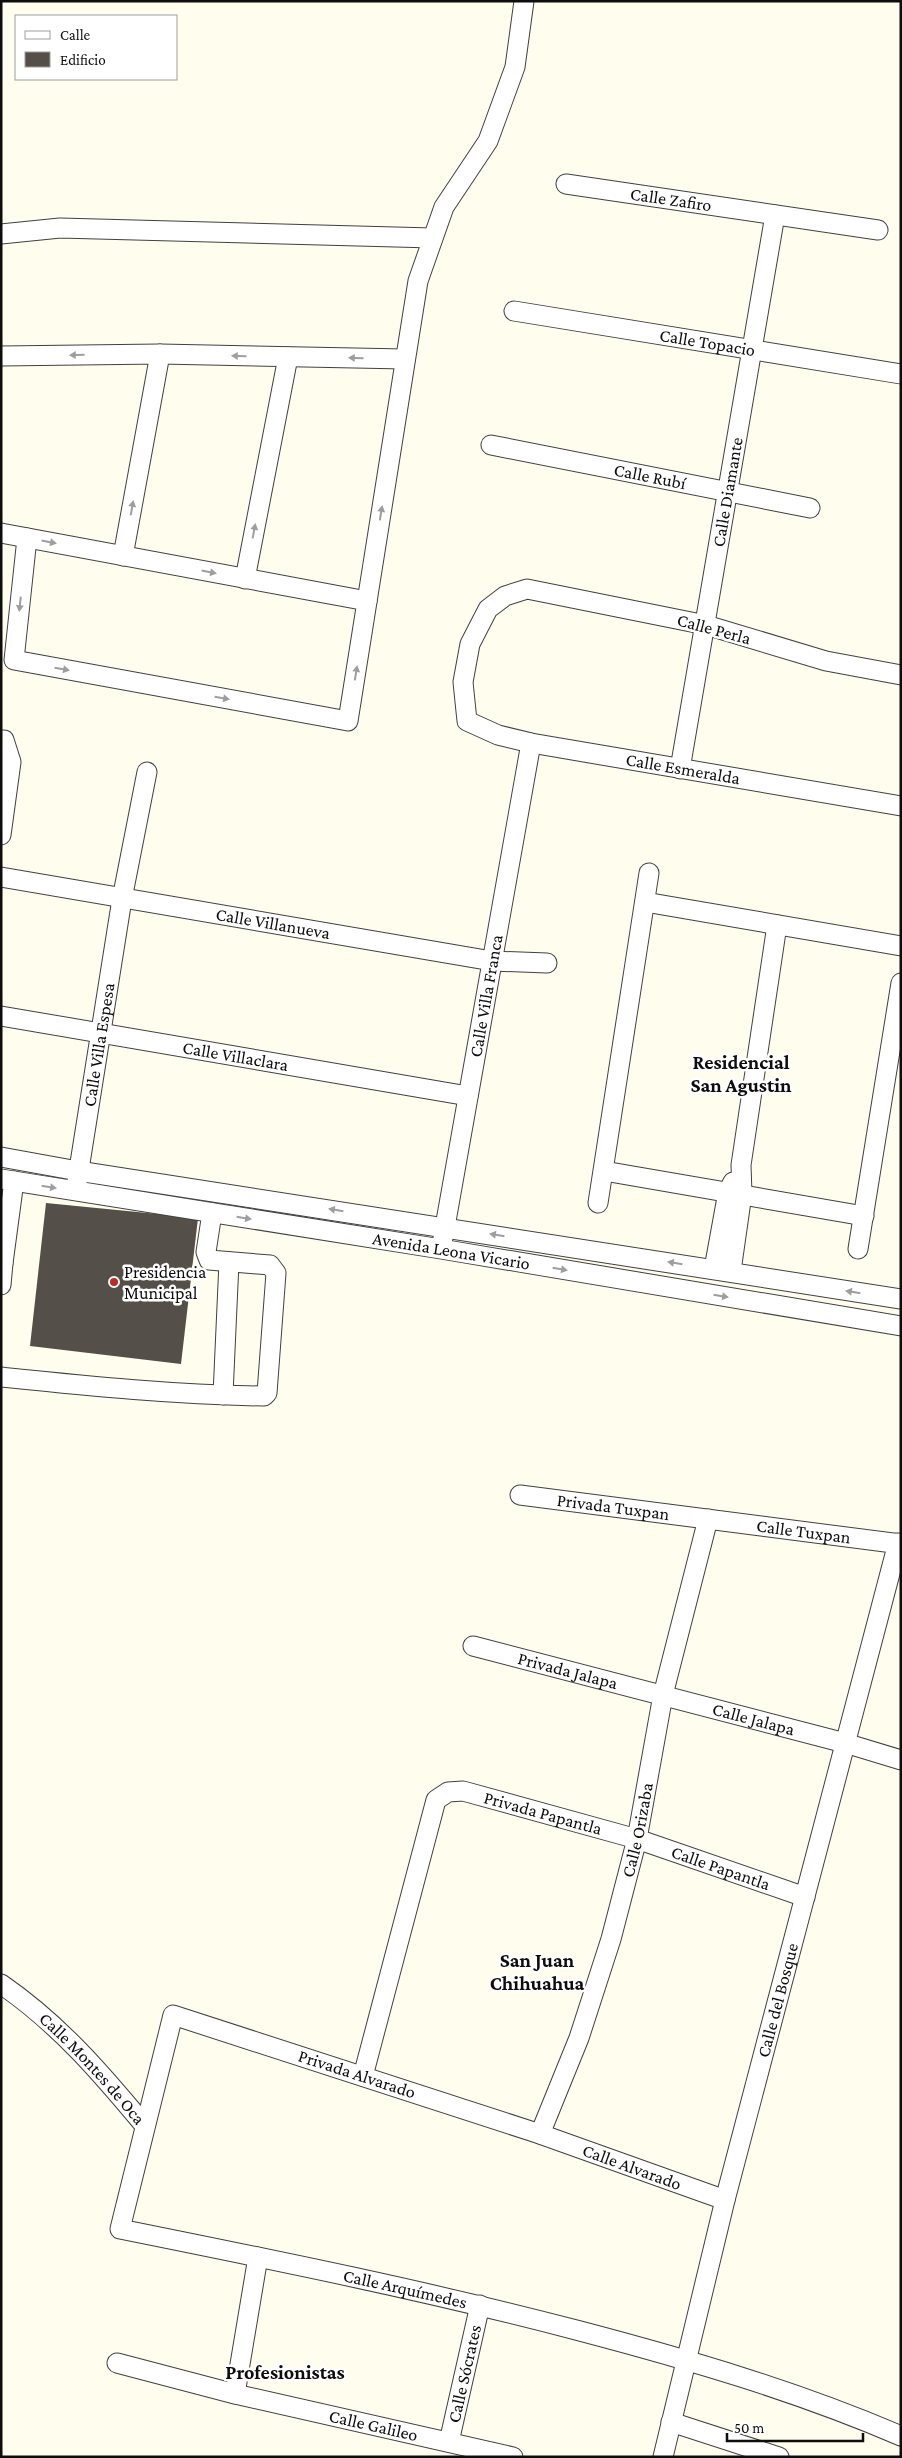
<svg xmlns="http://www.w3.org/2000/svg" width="902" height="2458" font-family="'Crimson Pro',serif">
<rect width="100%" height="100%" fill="#fffded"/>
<path fill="#554f49" d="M 46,1203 L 198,1218 L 181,1364 L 30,1346 Z"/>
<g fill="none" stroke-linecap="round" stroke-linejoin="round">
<g stroke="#404040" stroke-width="21">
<g id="minor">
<path id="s1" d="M 566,184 L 878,230"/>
<path d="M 1,234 L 60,228 L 433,238"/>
<path id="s2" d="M 514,311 L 901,374"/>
<path d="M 1,356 L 160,354 L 405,359"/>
<path id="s3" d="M 491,445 L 810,508"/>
<path d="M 1,533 L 367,601"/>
<path d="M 27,538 L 14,660 L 348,721 L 418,281 L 444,207 L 488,141 L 515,67 L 524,1"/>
<path d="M 123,556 L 160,354"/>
<path d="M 245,579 L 288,357"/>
<path id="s4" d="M 901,675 L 826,661 L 706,625 L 527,589 L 505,596 L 488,609 L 470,644 L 463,682 L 467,721 L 498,735 L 531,743 L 901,806"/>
<path d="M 1,740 L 4,740 L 11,762 L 1,835"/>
<path id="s5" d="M 680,769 L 775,215"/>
<path id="s6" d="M 1,877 L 492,961 L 547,963"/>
<path d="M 645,902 L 901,946"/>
<path id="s7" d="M 1,1016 L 468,1096"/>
<path d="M 1,1157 L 78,1171 L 901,1299"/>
<path d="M 604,1171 L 864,1216"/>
<path id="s8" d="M 1,1179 L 441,1249 L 901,1326"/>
<path id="s9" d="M 77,1182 L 122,899 L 147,772"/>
<path d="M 598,1203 L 649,873"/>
<path id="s10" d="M 443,1238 L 531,743"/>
<path d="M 858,1249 L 901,983"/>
<path d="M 1,1262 L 3,1263 L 14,1181"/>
<path d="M 714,1269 L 728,1192 L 733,1182"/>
<path d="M 731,1271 L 742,1194 L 741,1165 L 777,925"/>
<path d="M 1,1285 L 3,1263"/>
<path d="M 1,1377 C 89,1386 176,1395 264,1396 L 267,1393 L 276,1273 L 270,1265 L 209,1260 L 206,1252 L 212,1213"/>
<path d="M 223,1395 L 229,1262"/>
<path id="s11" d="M 520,1495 L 901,1544"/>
<path id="s12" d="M 473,1646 L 845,1743 L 901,1760"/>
<path id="s13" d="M 1,1984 C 59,2024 101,2073 145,2126"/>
<path id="s14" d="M 363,2076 L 436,1800 L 448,1792 L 463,1791 L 637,1839 L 805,1897"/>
<path id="s15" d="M 540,2134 L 579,2038 L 611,1939 L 637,1839 L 663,1695 L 708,1519"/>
<path id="s16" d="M 725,2200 L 540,2134 L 173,2015 L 120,2229 C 274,2260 428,2291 580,2331 C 690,2360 796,2391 901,2436"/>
<path id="s17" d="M 117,2363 L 235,2394 L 513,2457"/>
<path d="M 235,2394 L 258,2257"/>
<path d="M 671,2422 L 779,2457"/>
<path id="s18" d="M 449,2442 L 480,2305"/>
<path id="s19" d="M 663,2457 L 725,2200 L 898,1543"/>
</g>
</g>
<use href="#minor" stroke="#fff" stroke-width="19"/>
</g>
<defs><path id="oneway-solid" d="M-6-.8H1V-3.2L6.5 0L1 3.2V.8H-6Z" transform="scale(1.25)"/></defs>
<g fill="#9e9e9e">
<use href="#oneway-solid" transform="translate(77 355) rotate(179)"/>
<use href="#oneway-solid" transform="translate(239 356) rotate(-179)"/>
<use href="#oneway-solid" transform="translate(356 358) rotate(-179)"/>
<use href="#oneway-solid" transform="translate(132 508) rotate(-80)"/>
<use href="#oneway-solid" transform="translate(381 513) rotate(-81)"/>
<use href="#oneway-solid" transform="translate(254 531) rotate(-79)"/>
<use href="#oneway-solid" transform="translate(49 542) rotate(11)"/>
<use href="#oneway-solid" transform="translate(209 572) rotate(11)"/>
<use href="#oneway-solid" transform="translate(20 604) rotate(96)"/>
<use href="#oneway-solid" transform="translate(62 669) rotate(10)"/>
<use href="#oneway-solid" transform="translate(356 673) rotate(-81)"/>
<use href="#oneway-solid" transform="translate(222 698) rotate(10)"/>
<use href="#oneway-solid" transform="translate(49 1187) rotate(9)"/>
<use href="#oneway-solid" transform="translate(336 1210) rotate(-171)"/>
<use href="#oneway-solid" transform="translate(244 1218) rotate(9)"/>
<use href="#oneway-solid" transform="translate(497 1235) rotate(-171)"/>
<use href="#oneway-solid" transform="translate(675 1263) rotate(-171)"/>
<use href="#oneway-solid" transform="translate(560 1269) rotate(10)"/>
<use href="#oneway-solid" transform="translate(853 1292) rotate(-171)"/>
<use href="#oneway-solid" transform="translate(721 1296) rotate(9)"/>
</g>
<circle fill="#b92d28" stroke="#fff" stroke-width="2" cx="114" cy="1282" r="5"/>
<g text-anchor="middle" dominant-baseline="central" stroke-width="5" stroke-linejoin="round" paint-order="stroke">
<g font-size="18" fill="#0d0d0d" stroke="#fff">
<text stroke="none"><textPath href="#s1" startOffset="106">Calle Zafiro</textPath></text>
<text stroke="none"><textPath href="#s2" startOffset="196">Calle Topacio</textPath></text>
<text stroke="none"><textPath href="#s3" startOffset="162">Calle Rubí</textPath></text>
<text stroke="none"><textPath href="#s5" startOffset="281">Calle Diamante</textPath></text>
<text transform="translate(714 629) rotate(15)">Calle Perla</text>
<text stroke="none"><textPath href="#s4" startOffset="768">Calle Esmeralda</textPath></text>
<text stroke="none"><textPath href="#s6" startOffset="276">Calle Villanueva</textPath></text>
<text stroke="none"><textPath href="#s10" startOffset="246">Calle Villa Franca</textPath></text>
<text stroke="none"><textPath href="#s9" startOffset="139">Calle Villa Espesa</textPath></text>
<text stroke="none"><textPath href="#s7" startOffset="238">Calle Villaclara</textPath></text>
<text stroke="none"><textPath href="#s8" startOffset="456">Avenida Leona Vicario</textPath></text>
<text stroke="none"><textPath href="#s11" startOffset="94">Privada Tuxpan</textPath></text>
<text stroke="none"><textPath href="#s11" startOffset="286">Calle Tuxpan</textPath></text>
<text stroke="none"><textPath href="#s12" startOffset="98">Privada Jalapa</textPath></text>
<text stroke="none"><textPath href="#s12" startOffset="290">Calle Jalapa</textPath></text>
<text stroke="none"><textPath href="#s14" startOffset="398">Privada Papantla</textPath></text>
<text stroke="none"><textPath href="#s15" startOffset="320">Calle Orizaba</textPath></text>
<text stroke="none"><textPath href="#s14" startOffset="584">Calle Papantla</textPath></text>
<text stroke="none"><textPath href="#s19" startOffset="471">Calle del Bosque</textPath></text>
<text stroke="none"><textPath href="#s13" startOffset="125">Calle Montes de Oca</textPath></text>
<text transform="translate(357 2074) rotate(18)">Privada Alvarado</text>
<text transform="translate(632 2167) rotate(20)">Calle Alvarado</text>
<text stroke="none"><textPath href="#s16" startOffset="1094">Calle Arquímedes</textPath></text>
<text stroke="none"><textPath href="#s18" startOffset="70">Calle Sócrates</textPath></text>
<text stroke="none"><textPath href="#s17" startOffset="264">Calle Galileo</textPath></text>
</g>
<g font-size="18" fill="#0d0d0d" stroke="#fff" text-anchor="start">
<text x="124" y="1272">Presidencia<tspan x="124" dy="21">Municipal</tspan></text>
</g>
<g font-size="20" font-weight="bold" fill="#0d0d0d" stroke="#fff">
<text x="741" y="1062">Residencial<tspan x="741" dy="23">San Agustin</tspan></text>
<text x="537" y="1960">San Juan<tspan x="537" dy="23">Chihuahua</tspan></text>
<text x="285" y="2372">Profesionistas</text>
</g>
</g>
<rect width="902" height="2458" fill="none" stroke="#0d0d0d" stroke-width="5"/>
<rect x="15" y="15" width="162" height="65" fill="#ffffff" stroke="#9e9e9e"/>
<rect x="25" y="31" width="25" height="8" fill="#ffffff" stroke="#9e9e9e"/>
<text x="60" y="40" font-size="15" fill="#0d0d0d">Calle</text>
<rect x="25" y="52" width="25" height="15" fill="#554f49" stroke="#9e9e9e"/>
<text x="60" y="65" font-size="15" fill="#0d0d0d">Edificio</text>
<path d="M727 2433v8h136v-8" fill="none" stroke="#0d0d0d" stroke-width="2.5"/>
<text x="734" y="2433" font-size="15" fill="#0d0d0d" stroke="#ffffff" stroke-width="4" paint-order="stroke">50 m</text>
</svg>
